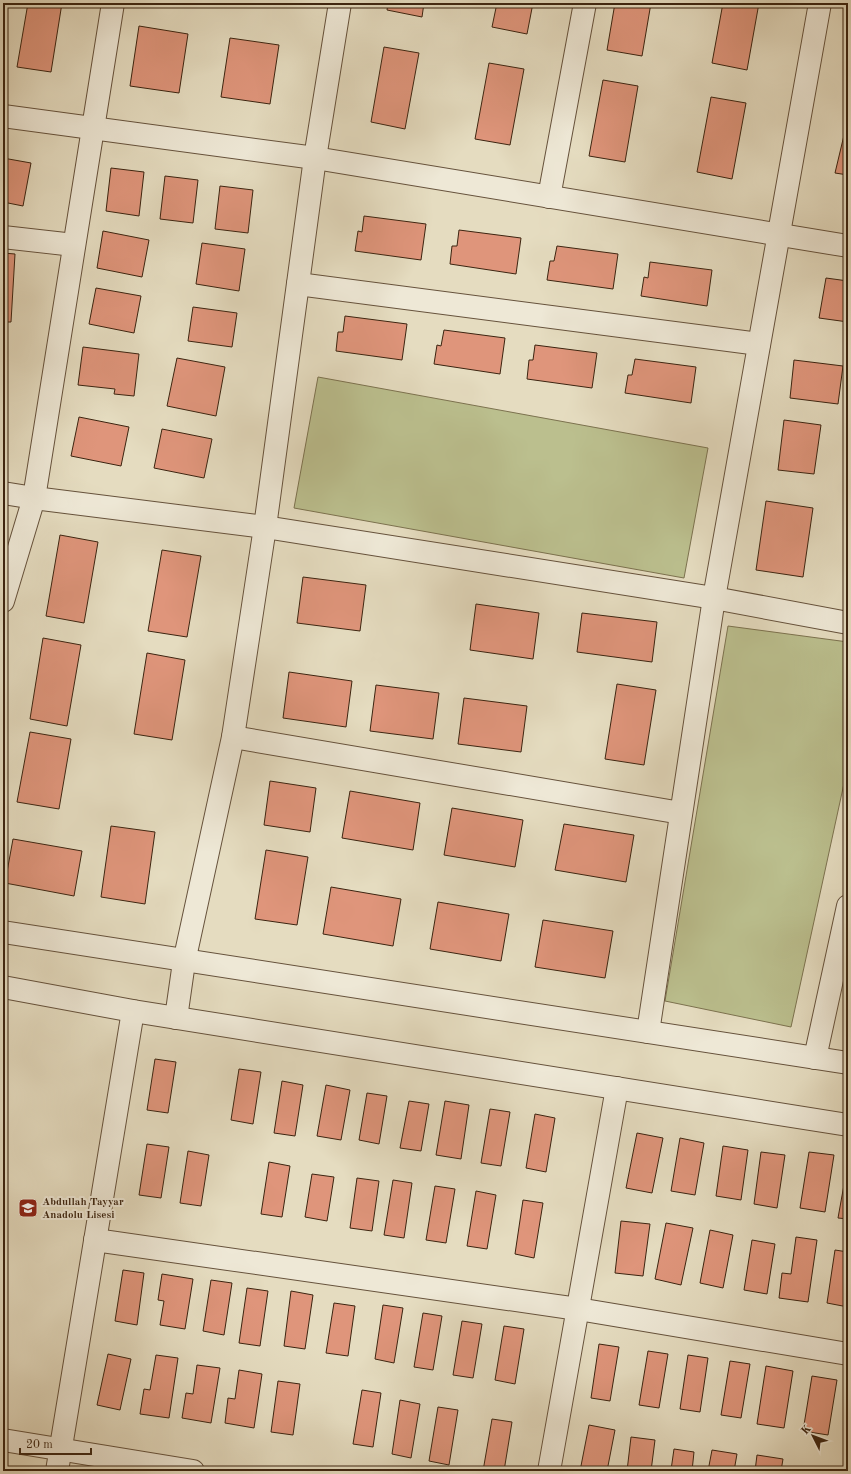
<svg xmlns="http://www.w3.org/2000/svg" width="851" height="1474" font-family="'Old Standard TT',serif">
<rect width="100%" height="100%" fill="#e5dcc0"/>
<filter id="stains"><feTurbulence type="fractalNoise" baseFrequency=".005" numOctaves="4"/><feColorMatrix values="0 0 0 0 .2 0 0 0 0 .09 0 0 0 0 .02 0 0 0 .5 -.17"/></filter>
<radialGradient id="worn" r=".72"><stop offset=".6" stop-color="#630" stop-opacity="0"/><stop offset="1" stop-color="#630" stop-opacity=".3"/></radialGradient>
<g fill="#bbbf8e" stroke="#7c724f">
<path d="M 318,377 L 708,448 L 684,578 L 294,508 Z"/>
<path d="M 728,626 L 848,642 L 848,765 L 791,1027 L 665,1001 Z"/>
</g>
<g fill="#df957b" stroke="#3c2410">
<path d="M 28,3 L 62,3 L 51,72 L 17,67 Z"/>
<path d="M 388,3 L 424,3 L 422,17 L 387,10 Z"/>
<path d="M 497,3 L 533,3 L 527,34 L 492,27 Z"/>
<path d="M 615,3 L 651,3 L 642,56 L 607,50 Z"/>
<path d="M 723,3 L 759,3 L 747,70 L 712,63 Z"/>
<path d="M 139,26 L 188,34 L 179,93 L 130,86 Z"/>
<path d="M 230,38 L 279,45 L 270,104 L 221,97 Z"/>
<path d="M 384,47 L 419,53 L 405,129 L 371,122 Z"/>
<path d="M 489,63 L 524,69 L 510,145 L 475,139 Z"/>
<path d="M 603,80 L 638,86 L 625,162 L 589,156 Z"/>
<path d="M 711,97 L 746,103 L 732,179 L 697,172 Z"/>
<path d="M 845,131 L 848,132 L 848,175 L 835,173 Z"/>
<path d="M 3,158 L 31,163 L 23,206 L 3,202 Z"/>
<path d="M 111,168 L 144,172 L 139,216 L 106,211 Z"/>
<path d="M 165,176 L 198,180 L 193,223 L 160,219 Z"/>
<path d="M 220,186 L 253,190 L 248,233 L 215,229 Z"/>
<path d="M 364,216 L 426,224 L 421,260 L 355,251 L 358,231 L 362,232 Z"/>
<path d="M 459,230 L 521,238 L 516,274 L 450,264 L 452,246 L 457,246 Z"/>
<path d="M 103,231 L 149,240 L 142,277 L 97,268 Z"/>
<path d="M 202,243 L 245,249 L 239,291 L 196,284 Z"/>
<path d="M 557,246 L 618,254 L 613,289 L 547,280 L 550,261 L 554,261 Z"/>
<path d="M 3,253 L 15,254 L 11,322 L 3,322 Z"/>
<path d="M 650,262 L 712,270 L 707,306 L 641,296 L 644,277 L 648,278 Z"/>
<path d="M 826,278 L 848,281 L 848,322 L 819,318 Z"/>
<path d="M 96,288 L 141,296 L 134,333 L 89,324 Z"/>
<path d="M 193,307 L 237,313 L 232,347 L 188,341 Z"/>
<path d="M 345,316 L 407,324 L 402,360 L 336,351 L 338,332 L 343,332 Z"/>
<path d="M 444,330 L 505,338 L 500,374 L 434,364 L 437,345 L 441,346 Z"/>
<path d="M 535,345 L 597,353 L 592,388 L 527,379 L 529,360 L 533,360 Z"/>
<path d="M 83,347 L 139,354 L 134,396 L 114,394 L 115,389 L 78,385 Z"/>
<path d="M 177,358 L 225,367 L 216,416 L 167,406 Z"/>
<path d="M 635,359 L 696,367 L 691,403 L 625,393 L 628,375 L 632,375 Z"/>
<path d="M 794,360 L 843,366 L 838,404 L 790,398 Z"/>
<path d="M 79,417 L 129,427 L 121,466 L 71,456 Z"/>
<path d="M 784,420 L 821,425 L 814,474 L 778,470 Z"/>
<path d="M 162,429 L 212,439 L 204,478 L 154,468 Z"/>
<path d="M 766,501 L 813,508 L 803,577 L 756,570 Z"/>
<path d="M 60,535 L 98,542 L 84,623 L 46,616 Z"/>
<path d="M 162,550 L 201,556 L 187,637 L 148,631 Z"/>
<path d="M 303,577 L 366,585 L 360,631 L 297,623 Z"/>
<path d="M 476,604 L 539,613 L 533,659 L 470,650 Z"/>
<path d="M 582,613 L 657,622 L 652,662 L 577,652 Z"/>
<path d="M 43,638 L 81,645 L 67,726 L 30,719 Z"/>
<path d="M 147,653 L 185,660 L 172,740 L 134,734 Z"/>
<path d="M 289,672 L 352,681 L 346,727 L 283,718 Z"/>
<path d="M 617,684 L 656,690 L 644,765 L 605,759 Z"/>
<path d="M 376,685 L 439,693 L 433,739 L 370,731 Z"/>
<path d="M 464,698 L 527,706 L 521,752 L 458,744 Z"/>
<path d="M 30,732 L 71,739 L 59,809 L 17,802 Z"/>
<path d="M 270,781 L 316,788 L 310,832 L 264,825 Z"/>
<path d="M 350,791 L 420,803 L 413,850 L 342,838 Z"/>
<path d="M 452,808 L 523,820 L 515,867 L 444,855 Z"/>
<path d="M 564,824 L 634,835 L 626,882 L 555,870 Z"/>
<path d="M 111,826 L 155,832 L 145,904 L 101,897 Z"/>
<path d="M 13,839 L 82,851 L 74,896 L 5,883 Z"/>
<path d="M 266,850 L 308,857 L 297,925 L 255,919 Z"/>
<path d="M 331,887 L 401,899 L 393,946 L 323,934 Z"/>
<path d="M 438,902 L 509,914 L 501,961 L 430,949 Z"/>
<path d="M 543,920 L 613,931 L 605,978 L 535,967 Z"/>
<path d="M 155,1059 L 176,1062 L 168,1113 L 147,1110 Z"/>
<path d="M 239,1069 L 261,1072 L 253,1124 L 231,1120 Z"/>
<path d="M 282,1081 L 303,1085 L 295,1136 L 274,1133 Z"/>
<path d="M 326,1085 L 350,1090 L 341,1140 L 317,1136 Z"/>
<path d="M 367,1093 L 387,1096 L 379,1144 L 359,1140 Z"/>
<path d="M 409,1101 L 429,1104 L 421,1151 L 400,1148 Z"/>
<path d="M 445,1101 L 469,1105 L 461,1159 L 436,1155 Z"/>
<path d="M 490,1109 L 510,1112 L 501,1166 L 481,1163 Z"/>
<path d="M 535,1114 L 555,1118 L 546,1172 L 526,1168 Z"/>
<path d="M 637,1133 L 663,1138 L 652,1193 L 626,1188 Z"/>
<path d="M 680,1138 L 704,1143 L 695,1195 L 671,1191 Z"/>
<path d="M 147,1144 L 169,1147 L 161,1198 L 139,1195 Z"/>
<path d="M 723,1146 L 748,1150 L 741,1200 L 716,1196 Z"/>
<path d="M 188,1151 L 209,1155 L 201,1206 L 180,1203 Z"/>
<path d="M 761,1152 L 785,1155 L 777,1208 L 754,1204 Z"/>
<path d="M 809,1152 L 834,1155 L 825,1212 L 800,1208 Z"/>
<path d="M 269,1162 L 290,1166 L 282,1217 L 261,1214 Z"/>
<path d="M 847,1168 L 848,1168 L 848,1219 L 838,1218 Z"/>
<path d="M 312,1174 L 334,1177 L 327,1221 L 305,1217 Z"/>
<path d="M 357,1178 L 379,1181 L 372,1231 L 350,1228 Z"/>
<path d="M 393,1180 L 412,1183 L 404,1238 L 384,1235 Z"/>
<path d="M 435,1186 L 455,1189 L 446,1243 L 426,1240 Z"/>
<path d="M 476,1191 L 496,1195 L 487,1249 L 467,1246 Z"/>
<path d="M 523,1200 L 543,1203 L 534,1258 L 515,1254 Z"/>
<path d="M 621,1221 L 650,1224 L 643,1276 L 615,1273 Z"/>
<path d="M 666,1223 L 693,1228 L 681,1285 L 655,1279 Z"/>
<path d="M 710,1230 L 733,1235 L 723,1288 L 700,1283 Z"/>
<path d="M 796,1237 L 817,1240 L 808,1302 L 779,1298 L 782,1273 L 791,1274 Z"/>
<path d="M 752,1240 L 775,1244 L 767,1294 L 744,1290 Z"/>
<path d="M 835,1250 L 848,1252 L 848,1307 L 827,1303 Z"/>
<path d="M 123,1270 L 144,1273 L 137,1325 L 115,1321 Z"/>
<path d="M 162,1274 L 193,1279 L 185,1329 L 160,1325 L 164,1301 L 158,1300 Z"/>
<path d="M 211,1280 L 232,1283 L 224,1335 L 203,1331 Z"/>
<path d="M 247,1288 L 268,1291 L 260,1346 L 239,1343 Z"/>
<path d="M 291,1291 L 313,1295 L 305,1349 L 284,1346 Z"/>
<path d="M 334,1303 L 355,1306 L 348,1356 L 326,1353 Z"/>
<path d="M 383,1305 L 403,1308 L 394,1363 L 375,1359 Z"/>
<path d="M 423,1313 L 442,1316 L 433,1370 L 414,1367 Z"/>
<path d="M 462,1321 L 482,1324 L 473,1378 L 453,1375 Z"/>
<path d="M 504,1326 L 524,1329 L 515,1384 L 495,1380 Z"/>
<path d="M 599,1344 L 619,1347 L 610,1401 L 591,1398 Z"/>
<path d="M 648,1351 L 668,1354 L 659,1408 L 639,1405 Z"/>
<path d="M 108,1354 L 131,1359 L 120,1410 L 97,1405 Z"/>
<path d="M 156,1355 L 178,1358 L 169,1418 L 140,1414 L 144,1389 L 150,1390 Z"/>
<path d="M 688,1355 L 708,1358 L 700,1412 L 680,1409 Z"/>
<path d="M 730,1361 L 750,1364 L 741,1418 L 721,1415 Z"/>
<path d="M 197,1365 L 220,1368 L 211,1423 L 182,1418 L 186,1393 L 193,1394 Z"/>
<path d="M 766,1366 L 793,1371 L 784,1428 L 757,1424 Z"/>
<path d="M 239,1370 L 262,1374 L 254,1428 L 225,1423 L 228,1398 L 235,1399 Z"/>
<path d="M 812,1376 L 837,1380 L 828,1435 L 803,1431 Z"/>
<path d="M 278,1381 L 300,1384 L 293,1435 L 271,1432 Z"/>
<path d="M 362,1390 L 381,1393 L 373,1447 L 353,1444 Z"/>
<path d="M 400,1400 L 420,1404 L 411,1458 L 392,1454 Z"/>
<path d="M 438,1407 L 458,1410 L 449,1465 L 429,1461 Z"/>
<path d="M 492,1419 L 512,1422 L 504,1471 L 483,1471 Z"/>
<path d="M 589,1425 L 615,1430 L 607,1471 L 580,1471 Z"/>
<path d="M 631,1437 L 655,1440 L 651,1471 L 627,1471 Z"/>
<path d="M 674,1449 L 694,1452 L 692,1471 L 664,1471 L 664,1469 L 671,1470 Z"/>
<path d="M 712,1450 L 737,1454 L 734,1471 L 708,1471 Z"/>
<path d="M 757,1455 L 783,1459 L 781,1471 L 755,1471 Z"/>
<path d="M 3,1468 L 21,1471 L 3,1471 Z"/>
</g>
<g fill="none" stroke-linecap="round" stroke-linejoin="round">
<g stroke="#66523c" stroke-width="24">
<g id="minor">
<path d="M 3,116 L 315,158 L 848,246"/>
<path d="M 549,197 L 585,3"/>
<path d="M 3,237 L 74,245"/>
<path d="M 298,284 L 759,344"/>
<path d="M 3,493 L 34,498 L 265,527 L 714,598 L 848,623"/>
<path d="M 3,601 L 34,498 L 113,3"/>
<path d="M 233,737 L 681,813"/>
<path d="M 3,932 C 284,978 566,1019 848,1063"/>
<path d="M 3,987 L 133,1011 L 848,1125"/>
<path d="M 176,1018 L 184,962 L 233,737 L 265,527 L 315,158 L 340,3"/>
<path d="M 648,1032 L 714,598 L 820,3"/>
<path d="M 815,1058 L 848,906"/>
<path d="M 95,1240 L 578,1309 L 848,1354"/>
<path d="M 3,1440 L 193,1471"/>
<path d="M 57,1471 L 133,1011"/>
<path d="M 549,1471 L 617,1088"/>
</g>
</g>
<use href="#minor" stroke="#eee8d6" stroke-width="22"/>
</g>
<defs>
<g id="school-square" transform="scale(1)"><rect x="-9" y="-9" width="18" height="18" rx="4" fill="#8f2418" stroke="#eee8d6"/><path d="M0-5L7-2L0 1L-7-2ZM-4 1L0 2.5L4 1V4Q0 6-4 4Z" fill="#fff"/></g>
</defs>
<g fill-rule="evenodd">
<use href="#school-square" x="28" y="1208"/>
</g>
<g text-anchor="middle" dominant-baseline="central" stroke-width="4" stroke-linejoin="round" paint-order="stroke">
<g font-size="11" font-weight="bold" fill="#3c2410" stroke="#eee8d6" text-anchor="start">
<text x="42" y="1202">Abdullah Tayyar<tspan x="42" dy="13">Anadolu Lisesi</tspan></text>
</g>
</g>
<rect width="851" height="1474" fill="none" stroke="#e5dcc0" stroke-width="16"/>
<rect x="4" y="4" width="843" height="1466" fill="none" stroke="#3c2410" stroke-width="2"/>
<rect x="8" y="8" width="835" height="1458" fill="none" stroke="#3c2410"/>
<g transform="translate(813 1436) rotate(312)" stroke="#eee8d6" stroke-width="3" paint-order="stroke">
<path d="M0-3L7 15L0 10L-7 15Z" fill="#3c2410"/>
<text y="-6" font-size="11" font-weight="bold" text-anchor="middle" fill="#3c2410">K</text>
</g>
<path d="M20 1448v6h71v-6" fill="none" stroke="#3c2410" stroke-width="2"/>
<text x="26" y="1448" font-size="12" fill="#3c2410" stroke="#eee8d6" stroke-width="3" paint-order="stroke">20 m</text>
<rect width="100%" height="100%" filter="url(#stains)"/>
<rect width="100%" height="100%" fill="url(#worn)"/>
</svg>
